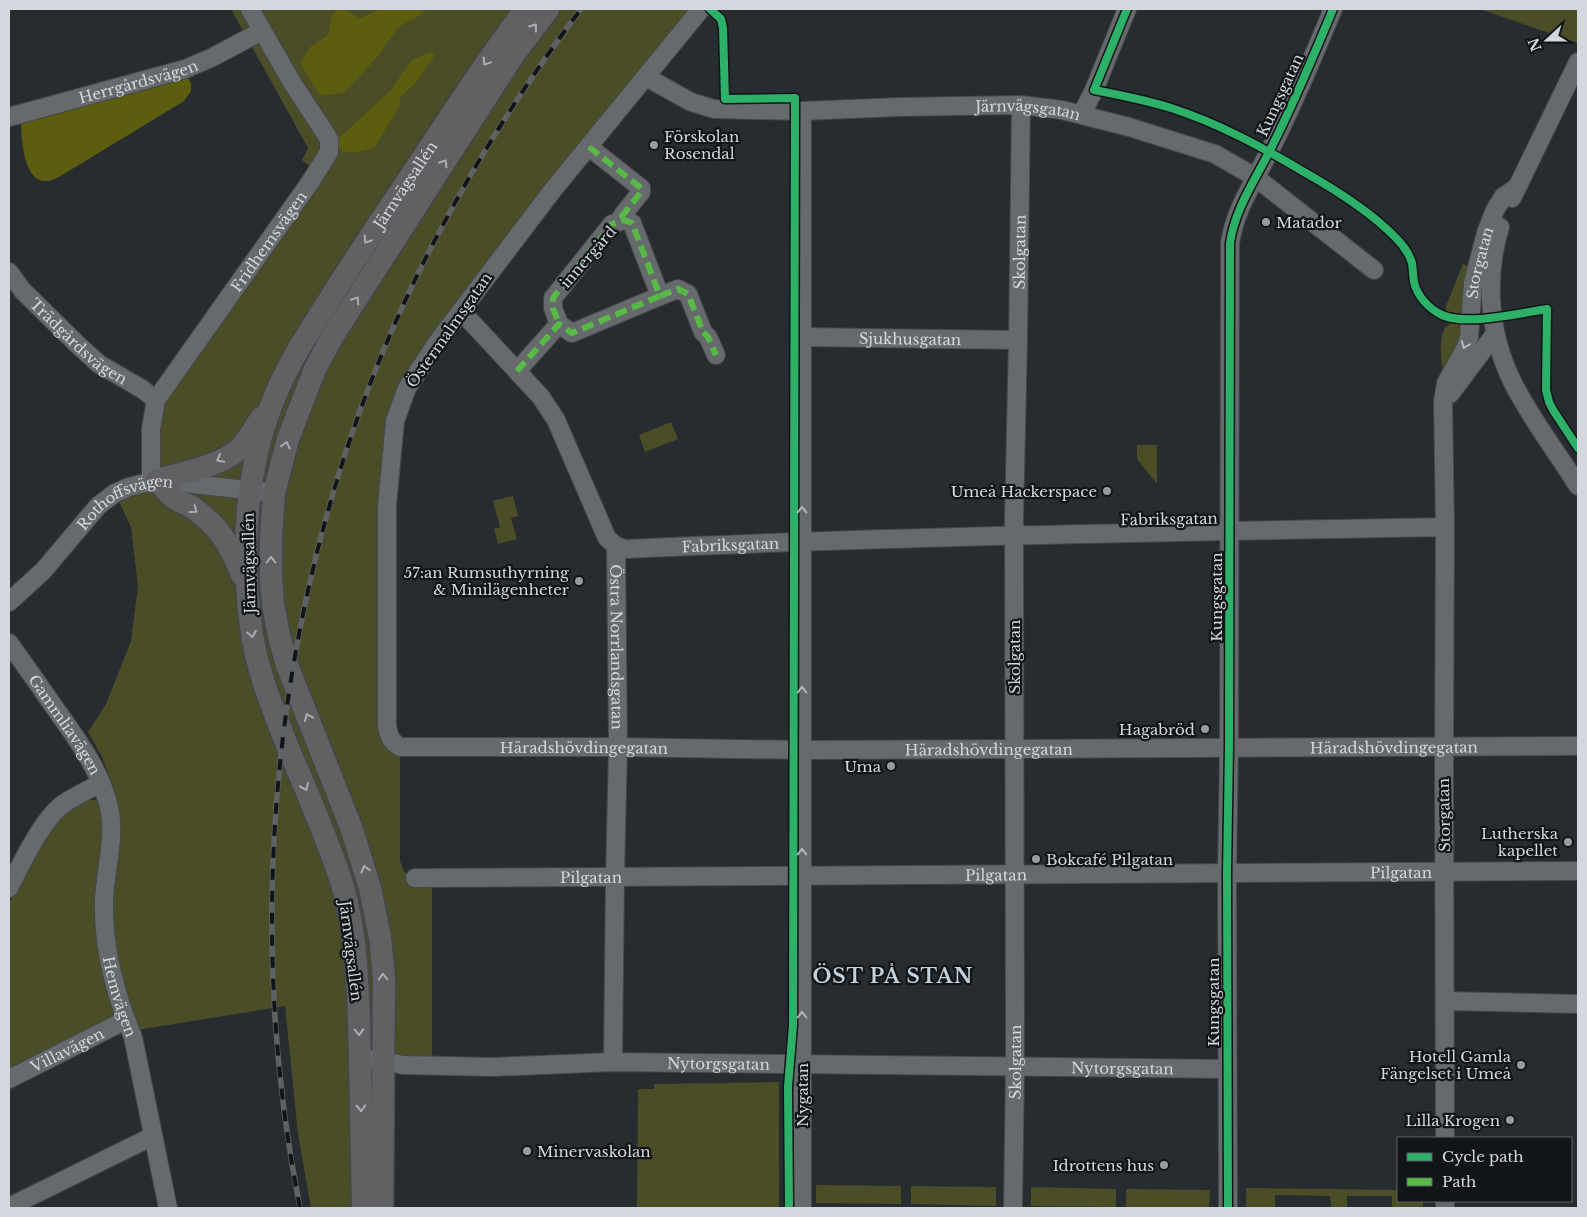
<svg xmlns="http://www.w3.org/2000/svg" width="1587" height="1217" font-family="'Libre Baskerville',serif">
<rect width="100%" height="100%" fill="#272c31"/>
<g fill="#4b4d27">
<path d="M 231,9 L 701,9 L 400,406 L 387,726 L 400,747 L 400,861 L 404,872 L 415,878 L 432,878 L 432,1066 L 360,1059 L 363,1208 L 311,1208 L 298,1134 L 285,1006 L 137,1030 L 131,1011 L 9,1072 L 9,903 L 43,840 L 67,810 L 85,801 L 117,797 L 102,757 L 88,732 L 106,704 L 131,641 L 138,586 L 131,527 L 115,493 L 151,480 L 156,400 L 317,172 L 302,160 L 308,148 Z"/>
<path d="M 1480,9 L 1578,9 L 1578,43 L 1572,41 Z"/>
<path d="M 1463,264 L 1469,266 L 1464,315 L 1449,313 L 1446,311 L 1446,306 Z"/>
<path d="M 1450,324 L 1465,324 L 1462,338 L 1443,373 C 1441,361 1437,329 1450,324 Z"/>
<path d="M 671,422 L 678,439 L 645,452 L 639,435 Z"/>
<path d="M 1137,445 L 1157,445 L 1157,484 L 1137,459 Z"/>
<path d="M 513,496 L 518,516 L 511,518 L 517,539 L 498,544 L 494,529 L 500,527 L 493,501 Z"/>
<path d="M 779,1082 L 779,1208 L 637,1208 L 638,1089 L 654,1089 L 654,1084 Z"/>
<path d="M 816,1185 L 901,1186 L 901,1204 L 816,1203 Z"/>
<path d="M 911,1186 L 996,1187 L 996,1206 L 911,1204 Z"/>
<path d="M 1031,1187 L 1116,1189 L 1116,1207 L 1031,1206 Z"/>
<path d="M 1246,1188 L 1398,1190 L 1398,1201 L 1423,1201 L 1423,1208 L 1392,1208 L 1392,1196 L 1347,1196 L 1347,1207 L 1331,1207 L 1330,1196 L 1275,1195 L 1275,1208 L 1246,1208 Z"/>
<path d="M 1126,1189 L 1210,1190 L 1209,1208 L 1126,1207 Z"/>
</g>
<g fill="#5c5d0f">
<path d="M 343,9 L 360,18 L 382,9 L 426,9 L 420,15 L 397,28 L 379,55 L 345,92 L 320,96 L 300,63 L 310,47 L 328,35 L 332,15 L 338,10 Z"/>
<path d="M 430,52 L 435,55 L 414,85 L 401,96 L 399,107 L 374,148 L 353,153 L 341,151 L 336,141 L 390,91 L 411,61 Z"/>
<path d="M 185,69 L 191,84 L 191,91 L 184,101 L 59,177 C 56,178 51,181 48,181 C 21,184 21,130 21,113 Z"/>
</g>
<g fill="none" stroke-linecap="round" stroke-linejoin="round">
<g stroke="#43484c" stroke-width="20">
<g id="minor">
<path id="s1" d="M 701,9 L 552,191 L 439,340 L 407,388 L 395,421 L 387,506 L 387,726 C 389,736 391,742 400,747 L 618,747 L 802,750 L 1578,746"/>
<path id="s2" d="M 646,77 L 691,102 L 714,109 L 802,111 L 899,107 L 1021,105 L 1062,110 L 1129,127 L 1215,154 L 1255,177 L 1374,270"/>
<path d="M 1082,114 L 1094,90 L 1127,9"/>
<path id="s3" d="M 9,117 L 185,69 L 211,58 L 262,31"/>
<path d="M 589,147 L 641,188 L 641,192 L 622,216 L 624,220"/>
<path d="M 1512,198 L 1578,62"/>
<path d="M 1500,227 C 1484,279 1489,335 1513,383 C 1531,419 1557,452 1578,486"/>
<path id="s4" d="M 9,272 L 23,291 L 78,345 L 99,364 L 142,389 L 156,400"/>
<path d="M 660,296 L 678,289 L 688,294 L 703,332 L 708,337 L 716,355"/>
<path id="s5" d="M 462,312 L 541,397 L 556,420 L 607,538 L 616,546 L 618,747 L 615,876 L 613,1062"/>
<path id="s6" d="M 801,337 L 1018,340"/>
<path d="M 517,371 L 559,324 L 572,333 L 660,296 L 632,223 L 624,220 L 612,224 L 553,298 L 553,308 L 559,324"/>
<path d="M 1450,394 L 1495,334"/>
<path id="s7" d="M 151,480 L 151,429 L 156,400 L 311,181 L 329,152 L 329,139 L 291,81 L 250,9"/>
<path id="s8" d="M 616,546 L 626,549 C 899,536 1172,532 1445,527"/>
<path id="s9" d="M 9,602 L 43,571 L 98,506 L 115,493 L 129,487 L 157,480 L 274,493"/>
<path id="s10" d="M 9,643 C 25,665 41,688 57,711 C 77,739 99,769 108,803 C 117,835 105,869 104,901 C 103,947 115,994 133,1037 L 168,1208"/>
<path id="s11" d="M 415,878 L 1578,871"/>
<path d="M 9,888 C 21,864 42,820 63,804 C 75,796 88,790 101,783"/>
<path d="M 1445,1001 L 1578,1004"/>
<path id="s12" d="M 371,1060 L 384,1061 L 403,1065 L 493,1067 L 613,1062 L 1227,1069"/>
<path id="s13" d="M 9,1079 L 126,1020"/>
<path id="s14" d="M 1445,1138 L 1444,763 L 1445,527 L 1443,402 L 1446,383 L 1466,347 L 1469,337 L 1473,283 L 1486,233 L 1495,210 L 1503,197 L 1516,188"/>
<path d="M 9,1207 L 153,1136"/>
<path d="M 802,1208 L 802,111"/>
<path id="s15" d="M 1013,1208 L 1015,1066 L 1014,518 L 1018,340 L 1021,105"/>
<path d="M 1228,1208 L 1227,874 L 1229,747 L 1230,243 C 1235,209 1254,182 1269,152 C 1293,106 1313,57 1333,9"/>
<path d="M 1445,1208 L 1445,1201"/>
</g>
</g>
<g stroke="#43484c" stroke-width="25">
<g id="major">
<path d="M 242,575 C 230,545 221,528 193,508 C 187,504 179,502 173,497 C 167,492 162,485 157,480 C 183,472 216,468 238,450 C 247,442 254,429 261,418"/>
<path id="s16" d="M 363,1208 C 362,1158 361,1108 360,1059 C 358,1000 359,940 342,884 C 327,837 306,790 287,745 C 272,707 256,668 251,627 C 241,551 245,468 275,396 C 288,364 307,335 326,305 C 352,263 380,222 408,180 C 447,123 483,64 526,9"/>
<path d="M 382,1208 L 384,977 L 380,937 L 370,888 L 352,830 L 287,665 L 279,636 L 273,604 L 271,578 L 271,538 L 274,493 L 288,439 L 315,369 L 332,337 L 514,54 L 548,9"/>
</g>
</g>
<use href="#minor" stroke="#666a6d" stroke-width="18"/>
<use href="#major" stroke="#616163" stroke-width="22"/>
<g stroke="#5e6265" stroke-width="5.5">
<path id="rail" d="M 300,1208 C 236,885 282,533 435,240 C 477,159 526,82 581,9"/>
</g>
<use href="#rail" stroke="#111518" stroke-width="4" stroke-dasharray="11" stroke-linecap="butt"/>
<g stroke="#58b947" stroke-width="6" stroke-dasharray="12 6" stroke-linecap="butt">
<path d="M 589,147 L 641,188 L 641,192 L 622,216 L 624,220"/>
<path d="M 660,296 L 678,289 L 688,294 L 703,332 L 708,337 L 716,355"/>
<path d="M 517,371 L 559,324 L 572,333 L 660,296 L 632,223 L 624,220 L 612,224 L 553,298 L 553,308 L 559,324"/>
</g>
<g stroke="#111518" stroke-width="11">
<g id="cycleway">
<path d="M 710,9 L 721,19 L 723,28 L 725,99 L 795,98 L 793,1025 L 788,1087 L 789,1208"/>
<path d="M 1127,9 L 1094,90 C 1120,95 1146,100 1171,108 C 1218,123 1262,147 1304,172 C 1336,190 1370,211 1396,238 C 1403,245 1409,253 1412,263 C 1413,269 1413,276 1414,282 C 1417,296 1429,309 1442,315 C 1466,326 1521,313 1547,309 L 1546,390 L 1549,402 L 1553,410 L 1578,448"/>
<path d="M 1228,1208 L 1227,874 L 1229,747 L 1230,243 C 1235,209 1254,182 1269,152 C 1293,106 1313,57 1333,9"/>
</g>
</g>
<use href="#cycleway" stroke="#2db169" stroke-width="8"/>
</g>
<defs><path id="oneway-chevron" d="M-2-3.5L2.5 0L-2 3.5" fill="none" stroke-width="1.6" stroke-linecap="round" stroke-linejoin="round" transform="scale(1.25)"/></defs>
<g stroke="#aaaeb2">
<use href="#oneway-chevron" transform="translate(534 27) rotate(-53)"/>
<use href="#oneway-chevron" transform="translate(486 62) rotate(124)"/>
<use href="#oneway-chevron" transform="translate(444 163) rotate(-58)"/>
<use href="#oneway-chevron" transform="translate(367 240) rotate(123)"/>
<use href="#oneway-chevron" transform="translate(356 300) rotate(-57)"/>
<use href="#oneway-chevron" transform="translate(286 445) rotate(-75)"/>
<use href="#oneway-chevron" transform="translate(220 459) rotate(152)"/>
<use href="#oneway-chevron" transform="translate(194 510) rotate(36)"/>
<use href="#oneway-chevron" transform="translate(271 560) rotate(-90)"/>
<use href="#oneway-chevron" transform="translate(252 634) rotate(79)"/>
<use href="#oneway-chevron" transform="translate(308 717) rotate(-112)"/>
<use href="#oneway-chevron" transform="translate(305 787) rotate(68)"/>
<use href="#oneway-chevron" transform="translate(365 869) rotate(-106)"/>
<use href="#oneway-chevron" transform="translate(383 977) rotate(-92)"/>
<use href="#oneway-chevron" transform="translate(359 1032) rotate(89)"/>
<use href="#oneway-chevron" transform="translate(361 1108) rotate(89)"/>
</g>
<g stroke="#b2b7bb">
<use href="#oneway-chevron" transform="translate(1465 345) rotate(111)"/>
<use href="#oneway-chevron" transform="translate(802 510) rotate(-90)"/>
<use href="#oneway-chevron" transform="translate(802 690) rotate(-90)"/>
<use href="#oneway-chevron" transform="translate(802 852) rotate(-90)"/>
<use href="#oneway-chevron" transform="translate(802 1015) rotate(-90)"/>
</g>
<g fill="#969ca1" stroke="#111518" stroke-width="2">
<circle cx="654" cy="145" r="5"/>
<circle cx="1266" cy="222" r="5"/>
<circle cx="1107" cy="491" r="5"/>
<circle cx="579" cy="581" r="5"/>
<circle cx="1205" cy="729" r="5"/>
<circle cx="891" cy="766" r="5"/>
<circle cx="1568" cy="842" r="5"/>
<circle cx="1036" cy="859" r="5"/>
<circle cx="1521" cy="1065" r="5"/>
<circle cx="1510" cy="1120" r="5"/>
<circle cx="527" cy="1151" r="5"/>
<circle cx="1164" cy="1165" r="5"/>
</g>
<g text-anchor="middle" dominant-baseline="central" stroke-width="4.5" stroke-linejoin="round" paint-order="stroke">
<g font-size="15" fill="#d2d8dd" stroke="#111518">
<text stroke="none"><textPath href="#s3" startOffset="134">Herrgårdsvägen</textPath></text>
<text transform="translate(1280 95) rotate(-65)">Kungsgatan</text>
<text stroke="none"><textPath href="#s2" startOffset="390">Järnvägsgatan</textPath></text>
<text stroke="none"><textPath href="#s16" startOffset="1082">Järnvägsallén</textPath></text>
<text stroke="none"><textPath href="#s7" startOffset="275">Fridhemsvägen</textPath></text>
<text stroke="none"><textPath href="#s15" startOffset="956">Skolgatan</textPath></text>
<text transform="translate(588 257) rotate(-49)">innergård</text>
<text stroke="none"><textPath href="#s14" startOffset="882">Storgatan</textPath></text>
<text transform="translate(449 330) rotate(-55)">Östermalmsgatan</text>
<text stroke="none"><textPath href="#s4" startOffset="99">Trädgårdsvägen</textPath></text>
<text stroke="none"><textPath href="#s6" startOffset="109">Sjukhusgatan</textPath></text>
<text stroke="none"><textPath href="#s9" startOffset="158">Rothoffsvägen</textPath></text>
<text transform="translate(1169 519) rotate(-1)">Fabriksgatan</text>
<text stroke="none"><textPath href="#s8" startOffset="115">Fabriksgatan</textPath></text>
<text transform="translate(249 563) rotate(-91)">Järnvägsallén</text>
<text transform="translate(1216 597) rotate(-90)">Kungsgatan</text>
<text stroke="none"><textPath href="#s5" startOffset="385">Östra Norrlandsgatan</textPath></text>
<text transform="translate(1014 657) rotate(-90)">Skolgatan</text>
<text stroke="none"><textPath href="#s10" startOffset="99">Gammliavägen</textPath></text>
<text stroke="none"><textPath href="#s1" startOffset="1840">Häradshövdingegatan</textPath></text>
<text stroke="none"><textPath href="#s1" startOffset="1030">Häradshövdingegatan</textPath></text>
<text stroke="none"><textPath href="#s1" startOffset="1435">Häradshövdingegatan</textPath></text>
<text transform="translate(1444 815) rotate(-91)">Storgatan</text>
<text stroke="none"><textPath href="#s11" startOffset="986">Pilgatan</textPath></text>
<text stroke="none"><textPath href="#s11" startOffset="581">Pilgatan</textPath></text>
<text stroke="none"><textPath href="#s11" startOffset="176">Pilgatan</textPath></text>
<text transform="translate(351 951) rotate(83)">Järnvägsallén</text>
<text stroke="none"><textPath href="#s10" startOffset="385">Hemvägen</textPath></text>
<text transform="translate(1213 1002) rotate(-90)">Kungsgatan</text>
<text stroke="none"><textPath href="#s13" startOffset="65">Villavägen</textPath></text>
<text stroke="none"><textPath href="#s15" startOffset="146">Skolgatan</textPath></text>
<text stroke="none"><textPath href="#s12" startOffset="348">Nytorgsgatan</textPath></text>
<text stroke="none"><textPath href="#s12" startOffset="752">Nytorgsgatan</textPath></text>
<text transform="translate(802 1095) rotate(-90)">Nygatan</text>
</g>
<g font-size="15" fill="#d2d8dd" stroke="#111518" text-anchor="end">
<text x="664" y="136" text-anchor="start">Förskolan<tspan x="664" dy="17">Rosendal</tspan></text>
<text x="1276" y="222" text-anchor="start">Matador</text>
<text x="1097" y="491">Umeå Hackerspace</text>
<text x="569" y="572">57:an Rumsuthyrning<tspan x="569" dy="17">&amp; Minilägenheter</tspan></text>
<text x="1195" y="729">Hagabröd</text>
<text x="881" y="766">Uma</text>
<text x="1558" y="833">Lutherska<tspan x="1558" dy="17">kapellet</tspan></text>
<text x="1046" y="859" text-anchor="start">Bokcafé Pilgatan</text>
<text x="1511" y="1056">Hotell Gamla<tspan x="1511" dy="17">Fängelset i Umeå</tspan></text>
<text x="1500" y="1120">Lilla Krogen</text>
<text x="537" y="1151" text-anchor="start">Minervaskolan</text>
<text x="1154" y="1165">Idrottens hus</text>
</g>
<g font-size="20" font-weight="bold" letter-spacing="1" fill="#c4d0da" stroke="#111518">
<text x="893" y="976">ÖST PÅ STAN</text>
</g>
</g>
<rect width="1587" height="1217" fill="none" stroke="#d2d8dd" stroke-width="20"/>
<rect x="1397" y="1137" width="175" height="65" fill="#111518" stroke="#5e6367"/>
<rect x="1407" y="1153" width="25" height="8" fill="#2db169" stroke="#5e6367"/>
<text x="1442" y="1162" font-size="15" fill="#d2d8dd">Cycle path</text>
<rect x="1407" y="1178" width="25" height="8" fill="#58b947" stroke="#5e6367"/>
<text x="1442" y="1187" font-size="15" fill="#d2d8dd">Path</text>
<g transform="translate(1547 40) rotate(249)" stroke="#111518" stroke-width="4" paint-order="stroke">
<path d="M0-4L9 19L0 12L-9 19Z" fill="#d2d8dd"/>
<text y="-8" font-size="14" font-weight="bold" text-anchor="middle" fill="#d2d8dd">N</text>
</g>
</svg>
